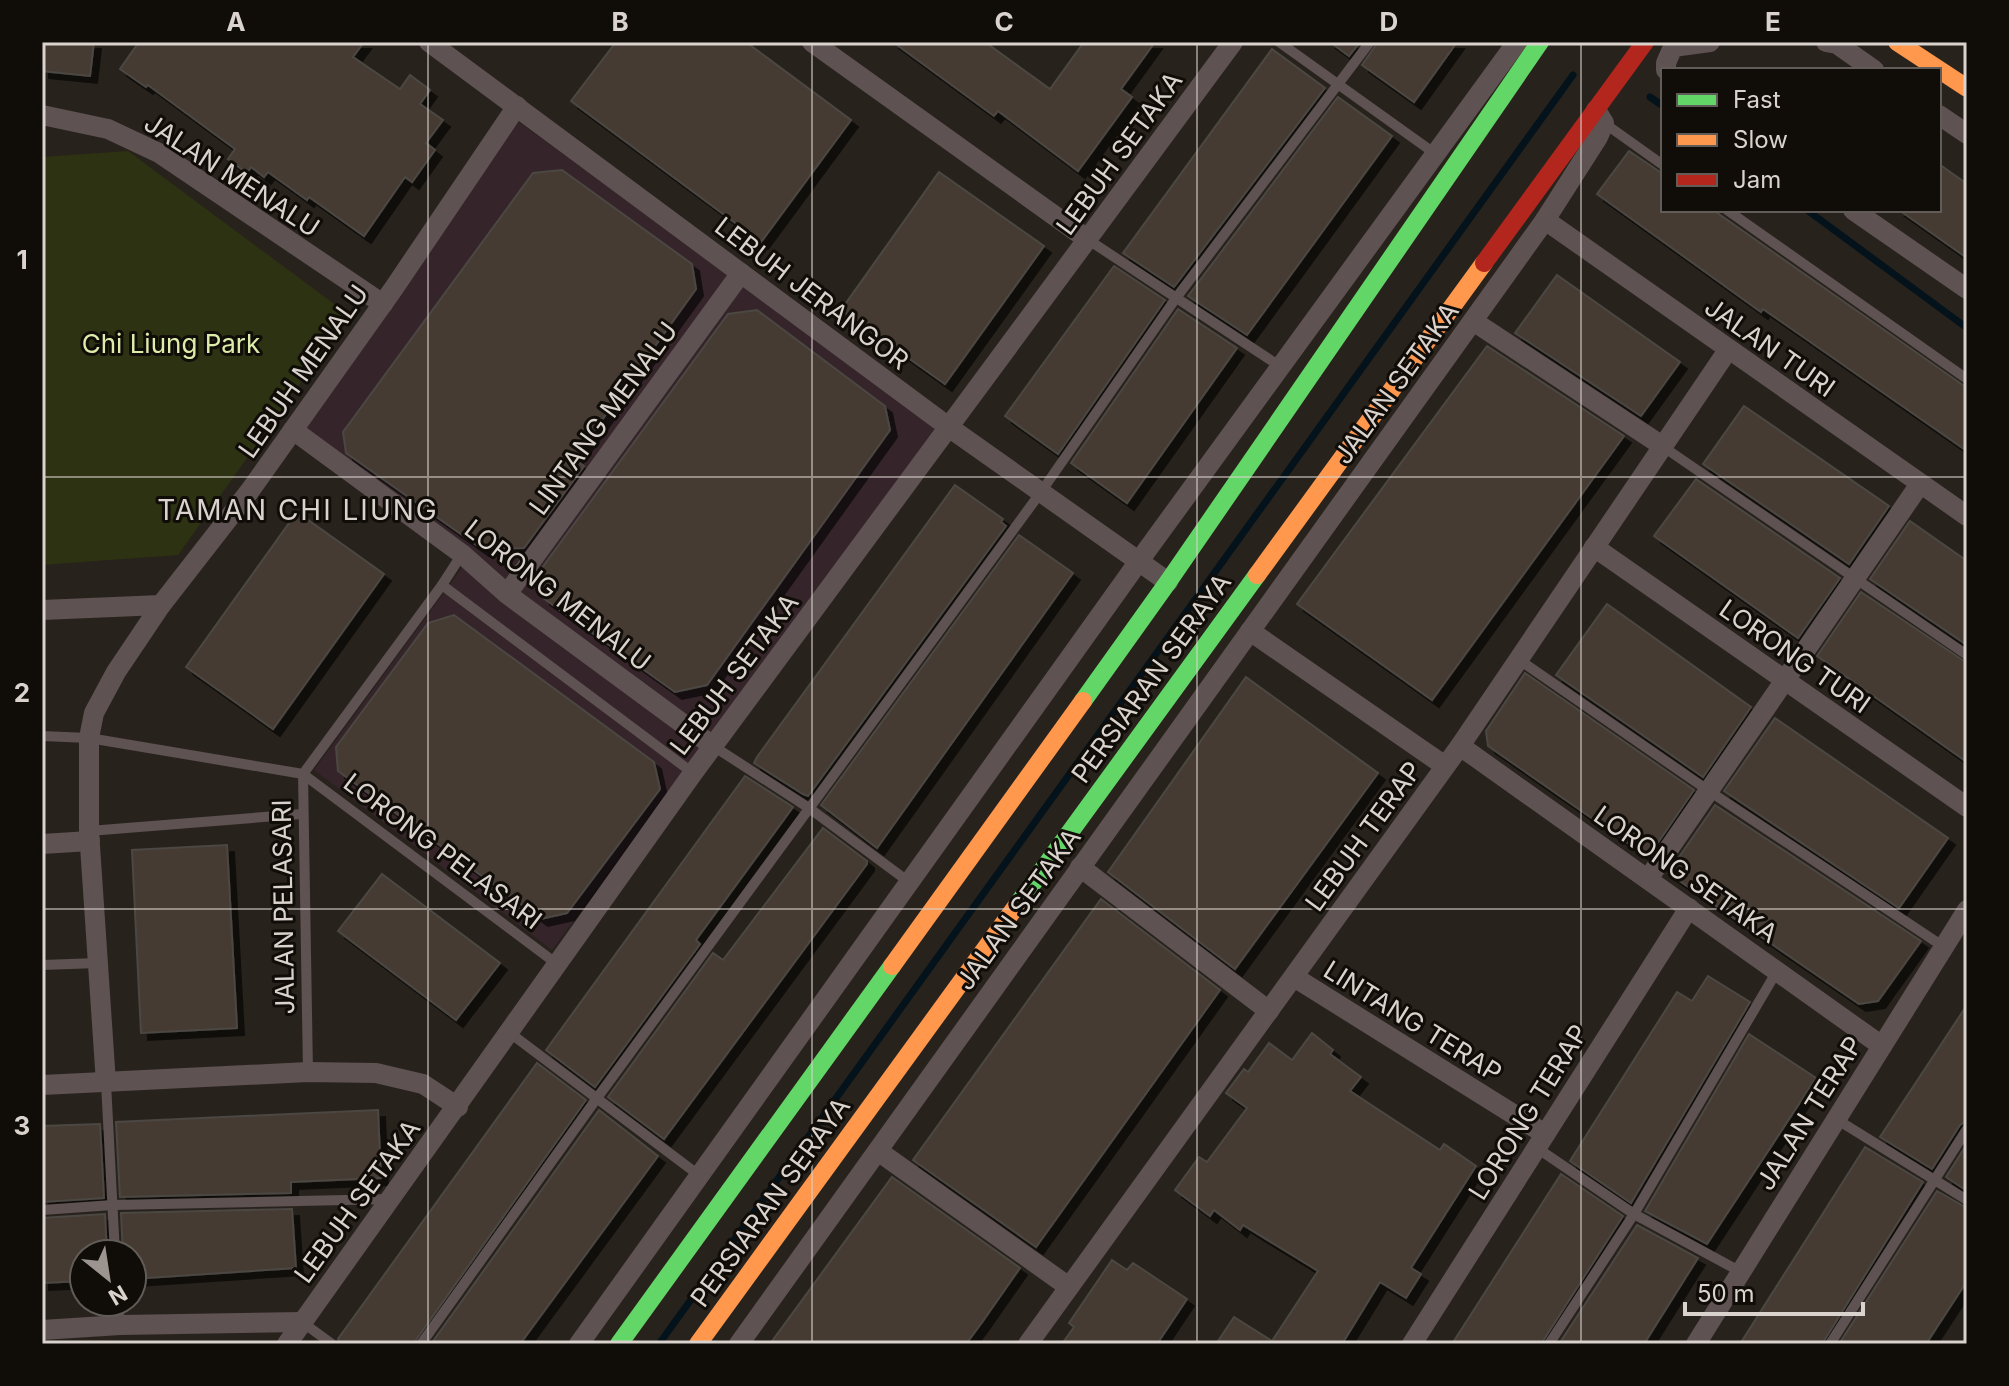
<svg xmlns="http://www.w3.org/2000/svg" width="2009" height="1386" font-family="Inter,sans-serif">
<defs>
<filter id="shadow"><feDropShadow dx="7" dy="7" stdDeviation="0" flood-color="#0009"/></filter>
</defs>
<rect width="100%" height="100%" fill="#28221c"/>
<path fill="#35252a" d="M 519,122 L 939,429 L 552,950 L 314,770 L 473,553 L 304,428 Z"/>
<path fill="#2d3213" d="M 128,151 L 349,315 L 178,555 L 42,565 L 42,157 Z"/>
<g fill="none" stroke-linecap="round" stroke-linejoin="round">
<g stroke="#04131b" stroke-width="7">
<path d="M 1650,97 L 1663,106"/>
<path d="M 1807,210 L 1967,328"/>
<path d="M 659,1344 L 1573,75"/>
</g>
</g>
<g fill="#443b33" stroke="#4c4742" stroke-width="2" filter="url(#shadow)">
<path d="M 42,42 L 94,42 L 90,76 L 42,71 Z"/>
<path d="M 139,42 L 364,42 L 353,57 L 400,89 L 410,75 L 430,90 L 420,104 L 443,120 L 426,143 L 435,150 L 412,182 L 405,177 L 364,236 L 309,197 L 307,200 L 268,172 L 264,177 L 251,167 L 247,173 L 228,159 L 235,149 L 148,85 L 146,87 L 120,69 Z"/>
<path d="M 616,42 L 746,42 L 851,120 L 761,242 L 571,101 Z"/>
<path d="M 893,42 L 985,42 L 1050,89 L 1084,42 L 1155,42 L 1121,89 L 1132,97 L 1078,171 L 998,111 L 994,116 Z"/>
<path d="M 1330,42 L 1360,42 L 1349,56 Z"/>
<path d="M 1378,42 L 1457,42 L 1414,102 L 1362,65 Z"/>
<path d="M 1272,49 L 1325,88 L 1174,287 L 1123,253 Z"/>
<path d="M 1338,97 L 1392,136 L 1247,335 L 1188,296 Z"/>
<path d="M 1629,151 L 1663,174 L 1663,210 L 1713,210 L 1967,388 L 1967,451 L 1763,309 L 1761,312 L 1597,194 Z"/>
<path d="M 1939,164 L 1967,184 L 1967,258 L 1899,210 L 1939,210 Z"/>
<path d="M 562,170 L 692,264 L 696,289 L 574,459 L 584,466 L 524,548 L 482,549 L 346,453 L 343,432 L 533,173 Z"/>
<path d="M 939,172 L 1044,246 L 945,384 L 841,310 Z"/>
<path d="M 1114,266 L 1165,300 L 1058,454 L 1005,416 Z"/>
<path d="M 1557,275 L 1680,362 L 1641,416 L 1515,333 Z"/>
<path d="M 1178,309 L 1237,348 L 1127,503 L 1071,463 Z"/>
<path d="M 757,310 L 885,406 L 890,430 L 707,685 L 675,692 L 543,598 L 539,572 L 728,314 Z"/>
<path d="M 1487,346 L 1624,436 L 1432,700 L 1297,604 Z"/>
<path d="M 1744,406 L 1889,506 L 1849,564 L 1703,464 Z"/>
<path d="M 1696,479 L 1840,578 L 1798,638 L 1654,536 Z"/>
<path d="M 955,485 L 1003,519 L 1001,522 L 1006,526 L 808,796 L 803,794 L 754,763 L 757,757 Z"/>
<path d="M 297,512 L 384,574 L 273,729 L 186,667 Z"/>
<path d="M 1910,521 L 1967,561 L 1967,645 L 1870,579 Z"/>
<path d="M 1019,535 L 1073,573 L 877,848 L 821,805 Z"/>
<path d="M 1861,592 L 1967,663 L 1967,762 L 1817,656 Z"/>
<path d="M 1607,604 L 1751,707 L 1703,777 L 1556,675 Z"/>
<path d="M 454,615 L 654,762 L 660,789 L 567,913 L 541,919 L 338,771 L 336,747 L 428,623 Z"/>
<path d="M 1525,673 L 1694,790 L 1648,857 L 1488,746 L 1486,731 Z"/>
<path d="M 1246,677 L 1378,773 L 1235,969 L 1108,872 Z"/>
<path d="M 1775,718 L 1948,838 L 1899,908 L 1724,791 Z"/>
<path d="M 745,776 L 793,807 L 696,940 L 700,944 L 595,1087 L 546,1050 Z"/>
<path d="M 1715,805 L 1921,941 L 1878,1001 L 1859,1004 L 1668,873 Z"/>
<path d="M 823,828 L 867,861 L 867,864 L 664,1139 L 608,1097 L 713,953 L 723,960 Z"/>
<path d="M 227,845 L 237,1028 L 141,1033 L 132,850 Z"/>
<path d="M 382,874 L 500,963 L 456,1020 L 338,931 Z"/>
<path d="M 1101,899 L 1220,990 L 1036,1247 L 913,1160 Z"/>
<path d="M 1708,976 L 1750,1002 L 1631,1203 L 1570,1161 L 1677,992 L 1692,1001 Z"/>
<path d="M 1967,1005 L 1967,1121 L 1960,1125 L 1932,1169 L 1880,1137 Z"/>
<path d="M 1312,1033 L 1333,1050 L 1330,1054 L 1361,1077 L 1350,1091 L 1440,1150 L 1444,1144 L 1476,1166 L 1411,1268 L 1421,1274 L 1406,1298 L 1380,1282 L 1342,1344 L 1216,1344 L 1234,1317 L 1272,1341 L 1318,1271 L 1243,1225 L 1240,1230 L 1214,1210 L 1210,1216 L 1175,1190 L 1199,1157 L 1207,1162 L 1247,1108 L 1226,1093 L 1244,1069 L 1248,1072 L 1269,1043 L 1292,1060 Z"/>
<path d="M 1749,1034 L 1816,1078 L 1707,1244 L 1645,1211 Z"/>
<path d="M 537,1063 L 586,1100 L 413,1344 L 340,1344 L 338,1339 Z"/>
<path d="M 378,1110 L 381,1178 L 291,1182 L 291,1193 L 120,1197 L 116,1122 Z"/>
<path d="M 599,1110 L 658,1156 L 520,1344 L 431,1344 Z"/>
<path d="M 100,1124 L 104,1198 L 42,1202 L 42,1126 Z"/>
<path d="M 1967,1144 L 1967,1191 L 1946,1177 Z"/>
<path d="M 1865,1147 L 1923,1182 L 1822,1344 L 1740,1344 Z"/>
<path d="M 1561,1174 L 1623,1216 L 1541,1344 L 1452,1344 Z"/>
<path d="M 892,1177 L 1020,1268 L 983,1321 L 966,1344 L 770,1344 Z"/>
<path d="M 1937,1191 L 1967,1208 L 1967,1281 L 1926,1344 L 1839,1344 Z"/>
<path d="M 292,1209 L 296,1268 L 132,1279 L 132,1254 L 123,1254 L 121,1213 Z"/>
<path d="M 105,1214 L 107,1254 L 84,1254 L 84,1281 L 42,1283 L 42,1218 Z"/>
<path d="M 1637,1225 L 1698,1258 L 1644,1344 L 1559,1344 Z"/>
<path d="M 1112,1260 L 1127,1270 L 1133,1263 L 1187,1299 L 1157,1344 L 1062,1344 L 1074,1327 L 1069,1323 Z"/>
</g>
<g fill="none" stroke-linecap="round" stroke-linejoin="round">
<g stroke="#5e5252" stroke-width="10">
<path d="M 1279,42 L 1437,155"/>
<path d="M 1604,123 L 1663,165"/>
<path d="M 1727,210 L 1967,379"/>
<path d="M 1087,239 L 1281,367"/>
<path d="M 1662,446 L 1967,655"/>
<path d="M 442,585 L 693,773"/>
<path d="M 1518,659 L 1709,791 L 1944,947"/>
<path d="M 42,736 L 89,738 L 303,774 L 557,964"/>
<path d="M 713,746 L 809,808 L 909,882"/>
<path d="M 89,831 L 302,814"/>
<path d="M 42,965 L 98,963"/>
<path d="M 510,1033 L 700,1176"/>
<path d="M 308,1072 L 303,774 L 442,585 L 462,554"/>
<path d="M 106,1083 L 115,1254"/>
<path d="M 1836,1119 L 1967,1200"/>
<path d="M 1537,1148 L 1634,1214 L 1549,1344"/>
<path d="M 42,1210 L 113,1205 L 391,1199"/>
<path d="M 1741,1272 L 1634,1214 L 1777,971"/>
<path d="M 118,1302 L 120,1325"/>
<path d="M 302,1322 L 332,1344"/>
<path d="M 421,1344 L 597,1098 L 1041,492 L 1176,298 L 1370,42"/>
<path d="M 1830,1344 L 1967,1129"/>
</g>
<g stroke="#5e5252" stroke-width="20">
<path d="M 429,42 L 950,428 L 1168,582"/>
<path d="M 812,42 L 1087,239"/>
<path d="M 1826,42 L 1837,44 L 1874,70"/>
<path d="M 1666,70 L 1666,63 L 1673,47 L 1710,42"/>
<path d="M 42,115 L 108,129 L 159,153 L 383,304"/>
<path d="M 1939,115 L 1967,134"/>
<path d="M 1853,210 L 1967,289"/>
<path d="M 1545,220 L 1967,516"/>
<path d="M 1473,321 L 1661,445"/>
<path d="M 293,430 L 462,554 L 507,594 L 713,746"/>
<path d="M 1594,547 L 1967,807"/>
<path d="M 507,594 L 741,273"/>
<path d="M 42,610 L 161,605"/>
<path d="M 1250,631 L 1445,766"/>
<path d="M 1460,746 L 1882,1046"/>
<path d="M 42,844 L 90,841"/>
<path d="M 1080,867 L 1269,1011"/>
<path d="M 1648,879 L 1920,484"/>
<path d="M 1294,977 L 1545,1134"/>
<path d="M 106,1083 L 89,831 L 89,738 L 94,713 L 116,672 L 161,605 L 249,492 L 394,288 L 517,106"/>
<path d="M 42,1085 L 308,1072 L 376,1073 L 423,1084 L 458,1107"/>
<path d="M 878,1151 L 1069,1287"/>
<path d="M 42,1330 L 120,1325 L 302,1322"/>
<path d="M 287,1344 L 693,773 L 1233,42"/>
<path d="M 579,1344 L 1139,561 L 1517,42"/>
<path d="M 739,1344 L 1545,220 L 1598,137 L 1604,123 L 1596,110"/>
<path d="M 1028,1344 L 1460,746 L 1728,350"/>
<path d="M 1412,1344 L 1689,908"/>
<path d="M 1696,1344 L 1967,910"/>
</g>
<g stroke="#63d668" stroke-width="18">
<path d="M 1083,701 L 1168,582 L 1540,42"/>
<path d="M 1017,905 L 1257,575"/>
<path d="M 619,1344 L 892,966"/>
</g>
<g stroke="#ff974d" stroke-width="18">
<path d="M 1897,42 L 1967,88"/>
<path d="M 1257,575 L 1484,263"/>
<path d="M 892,966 L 1083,701"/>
<path d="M 698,1344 L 1017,905"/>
</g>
<path stroke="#b3261e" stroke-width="18" d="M 1484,263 L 1645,42"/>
</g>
<path fill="none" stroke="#dad3cd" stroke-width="2" stroke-opacity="0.55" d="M 428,42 L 428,1344M 812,42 L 812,1344M 1197,42 L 1197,1344M 1581,42 L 1581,1344M 42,477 L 1967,477M 42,909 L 1967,909"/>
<g text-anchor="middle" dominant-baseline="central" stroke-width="6" stroke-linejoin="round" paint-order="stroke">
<g font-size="26" fill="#dad3cd" stroke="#100c08">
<text transform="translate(1119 153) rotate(-54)">LEBUH SETAKA</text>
<text transform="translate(232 175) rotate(33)">JALAN MENALU</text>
<text transform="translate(812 293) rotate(37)">LEBUH JERANGOR</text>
<text transform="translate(1770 347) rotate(35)">JALAN TURI</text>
<text transform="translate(303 371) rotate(-55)">LEBUH MENALU</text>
<text transform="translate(1396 383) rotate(-54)">JALAN SETAKA</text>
<text transform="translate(603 418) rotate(-54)">LINTANG MENALU</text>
<text transform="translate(558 595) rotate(38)">LORONG MENALU</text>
<text transform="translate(1795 656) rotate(35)">LORONG TURI</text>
<text transform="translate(734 674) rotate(-53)">LEBUH SETAKA</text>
<text transform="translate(1151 678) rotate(-54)">PERSIARAN SERAYA</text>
<text transform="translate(1363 836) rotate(-54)">LEBUH TERAP</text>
<text transform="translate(443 851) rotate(37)">LORONG PELASARI</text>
<text transform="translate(1686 874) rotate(35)">LORONG SETAKA</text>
<text transform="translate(283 907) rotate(-91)">JALAN PELASARI</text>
<text transform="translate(1018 909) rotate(-54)">JALAN SETAKA</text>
<text transform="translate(1413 1021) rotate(32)">LINTANG TERAP</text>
<text transform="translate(1528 1112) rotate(-58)">LORONG TERAP</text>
<text transform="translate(1809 1113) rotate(-58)">JALAN TERAP</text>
<text transform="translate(357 1201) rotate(-54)">LEBUH SETAKA</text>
<text transform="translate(770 1202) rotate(-54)">PERSIARAN SERAYA</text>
</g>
<g font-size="26" fill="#ddeda9" stroke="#100c08">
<text x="171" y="343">Chi Liung Park</text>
</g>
<g font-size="28" letter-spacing="2" fill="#dad3cd" stroke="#100c08">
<text x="298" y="510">TAMAN CHI LIUNG</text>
</g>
</g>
<rect width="2009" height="1386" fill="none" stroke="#100c08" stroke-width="88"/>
<rect x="1661" y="68" width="280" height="144" fill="#100c08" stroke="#615c57" stroke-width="2"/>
<rect x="1677" y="94" width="40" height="12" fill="#63d668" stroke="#615c57" stroke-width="2"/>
<text x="1733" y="108" font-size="24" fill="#dad3cd">Fast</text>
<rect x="1677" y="134" width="40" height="12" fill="#ff974d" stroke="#615c57" stroke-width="2"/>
<text x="1733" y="148" font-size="24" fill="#dad3cd">Slow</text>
<rect x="1677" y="174" width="40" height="12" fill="#b3261e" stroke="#615c57" stroke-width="2"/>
<text x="1733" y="188" font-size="24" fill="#dad3cd">Jam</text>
<g transform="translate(108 1278) rotate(150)"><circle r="38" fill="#100c08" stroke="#615c57" stroke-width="2"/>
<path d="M0-6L14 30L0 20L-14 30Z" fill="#9c958f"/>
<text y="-12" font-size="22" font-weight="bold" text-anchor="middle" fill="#dad3cd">N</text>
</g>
<path d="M1685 1302v12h178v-12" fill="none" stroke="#dad3cd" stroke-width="4"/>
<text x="1697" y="1302" font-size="24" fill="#dad3cd" stroke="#100c08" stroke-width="6" paint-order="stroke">50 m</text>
<rect x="44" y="44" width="1921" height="1298" fill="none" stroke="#dad3cd" stroke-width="3"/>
<g font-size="26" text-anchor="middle" font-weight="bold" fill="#dad3cd">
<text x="236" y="31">A</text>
<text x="620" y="31">B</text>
<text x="1004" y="31">C</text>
<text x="1389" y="31">D</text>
<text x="1773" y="31">E</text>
<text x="22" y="269">1</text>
<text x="22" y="702">2</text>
<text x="22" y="1135">3</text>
</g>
</svg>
